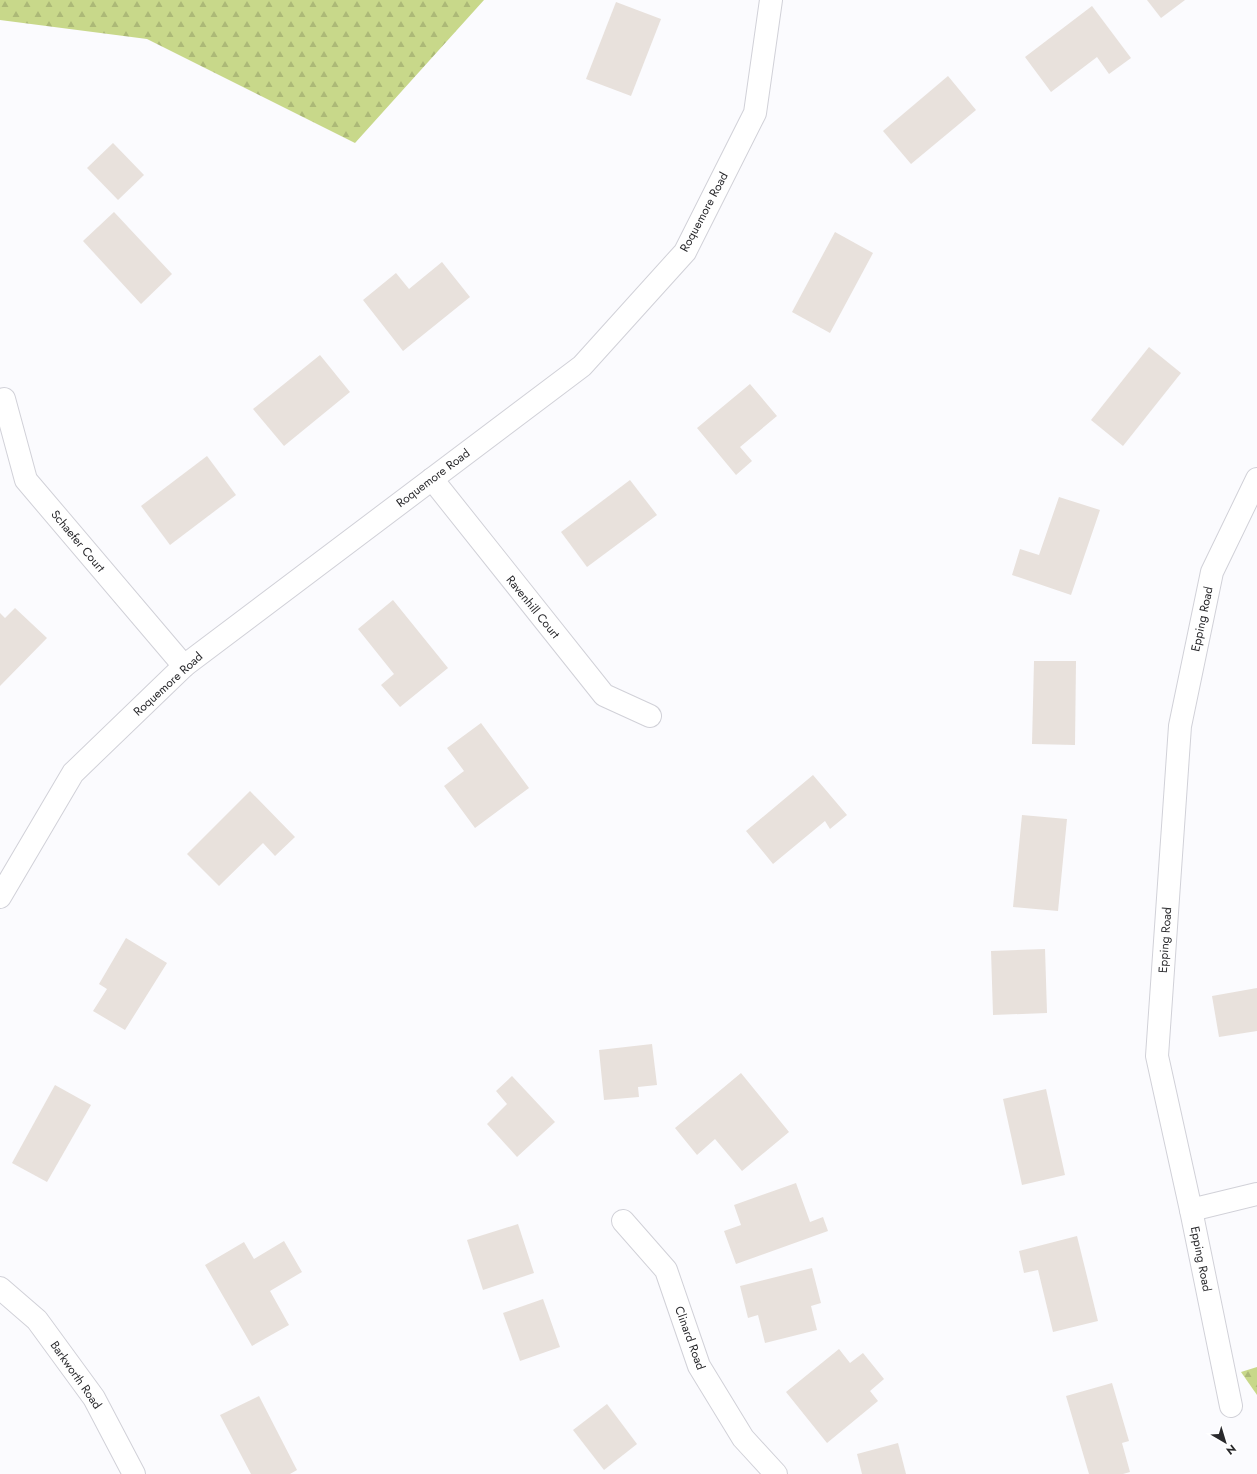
<svg xmlns="http://www.w3.org/2000/svg" width="1257" height="1474" font-family="Jost,sans-serif">
<defs>
<pattern id="forest-firs" width="22" height="20" patternUnits="userSpaceOnUse"><rect width="22" height="20" fill="#c8d88a"/><path d="M5 1l3.5 6h-7zM16 11l3.5 6h-7z" fill="#acb977"/></pattern>
</defs>
<rect width="100%" height="100%" fill="#fbfbfe"/>
<g fill="url(#forest-firs)">
<path d="M 0,0 L 484,0 L 355,143 L 147,39 L 0,20 Z"/>
<path d="M 1257,1367 L 1257,1395 L 1241,1372 Z"/>
</g>
<g fill="#e8e1dc">
<path d="M 1147,0 L 1185,0 L 1161,18 Z"/>
<path d="M 616,2 L 661,19 L 631,96 L 586,79 Z"/>
<path d="M 1092,6 L 1131,58 L 1109,74 L 1097,57 L 1051,92 L 1025,57 Z"/>
<path d="M 948,76 L 976,110 L 911,164 L 883,131 Z"/>
<path d="M 113,143 L 144,175 L 118,200 L 87,168 Z"/>
<path d="M 114,212 L 172,274 L 141,304 L 83,241 Z"/>
<path d="M 835,232 L 873,253 L 830,333 L 792,312 Z"/>
<path d="M 442,262 L 470,297 L 403,351 L 363,300 L 396,273 L 409,289 Z"/>
<path d="M 1149,347 L 1181,373 L 1123,446 L 1091,420 Z"/>
<path d="M 320,355 L 350,392 L 284,446 L 253,409 Z"/>
<path d="M 750,384 L 777,416 L 740,447 L 752,461 L 736,475 L 697,428 Z"/>
<path d="M 207,456 L 236,495 L 170,545 L 141,506 Z"/>
<path d="M 630,480 L 657,515 L 587,567 L 561,532 Z"/>
<path d="M 1059,497 L 1100,510 L 1071,595 L 1012,575 L 1020,549 L 1039,555 Z"/>
<path d="M 393,600 L 448,668 L 400,707 L 381,685 L 394,674 L 358,629 Z"/>
<path d="M 15,608 L 47,638 L 0,686 L 0,613 L 5,618 Z"/>
<path d="M 1034,661 L 1076,661 L 1075,745 L 1032,744 Z"/>
<path d="M 481,723 L 529,788 L 475,828 L 444,786 L 464,771 L 447,748 Z"/>
<path d="M 813,775 L 847,815 L 830,829 L 825,821 L 773,864 L 746,831 Z"/>
<path d="M 250,791 L 295,837 L 275,856 L 263,843 L 219,886 L 187,854 Z"/>
<path d="M 1022,815 L 1067,819 L 1058,911 L 1013,907 Z"/>
<path d="M 126,938 L 167,963 L 125,1030 L 93,1011 L 107,989 L 99,984 Z"/>
<path d="M 1045,949 L 1047,1013 L 993,1015 L 991,951 Z"/>
<path d="M 1257,988 L 1257,1031 L 1219,1037 L 1212,996 Z"/>
<path d="M 652,1044 L 657,1085 L 638,1087 L 639,1097 L 604,1100 L 599,1050 Z"/>
<path d="M 741,1073 L 789,1132 L 742,1171 L 715,1139 L 697,1155 L 675,1128 Z"/>
<path d="M 512,1076 L 555,1122 L 517,1157 L 487,1124 L 507,1104 L 496,1091 Z"/>
<path d="M 55,1085 L 91,1105 L 47,1182 L 12,1163 Z"/>
<path d="M 1046,1089 L 1065,1175 L 1022,1185 L 1003,1099 Z"/>
<path d="M 796,1183 L 810,1222 L 823,1217 L 828,1231 L 736,1264 L 724,1231 L 741,1225 L 734,1205 Z"/>
<path d="M 518,1224 L 534,1273 L 483,1290 L 467,1240 Z"/>
<path d="M 1077,1236 L 1098,1321 L 1053,1332 L 1038,1270 L 1024,1273 L 1019,1251 Z"/>
<path d="M 284,1241 L 302,1272 L 270,1291 L 289,1325 L 252,1346 L 205,1265 L 244,1242 L 254,1259 Z"/>
<path d="M 812,1268 L 821,1303 L 811,1306 L 817,1330 L 765,1343 L 758,1315 L 748,1318 L 740,1286 Z"/>
<path d="M 543,1299 L 560,1347 L 520,1361 L 503,1313 Z"/>
<path d="M 839,1349 L 850,1363 L 863,1353 L 884,1379 L 870,1391 L 878,1401 L 827,1443 L 786,1392 Z"/>
<path d="M 1112,1383 L 1129,1441 L 1122,1443 L 1130,1472 L 1123,1474 L 1089,1474 L 1066,1396 Z"/>
<path d="M 259,1396 L 297,1470 L 290,1474 L 251,1474 L 220,1415 Z"/>
<path d="M 607,1404 L 637,1444 L 604,1470 L 573,1430 Z"/>
<path d="M 898,1443 L 906,1474 L 862,1474 L 857,1454 Z"/>
</g>
<g fill="none" stroke-linecap="round" stroke-linejoin="round">
<g stroke="#d1d1d8" stroke-width="24">
<g id="street">
<path d="M 4,399 L 26,480 L 184,666"/>
<path d="M 432,479 L 604,695 L 650,716"/>
<path d="M 0,897 L 73,773 L 184,666 L 582,366 L 685,252 L 755,113 L 771,0"/>
<path d="M 1191,1210 L 1257,1194"/>
<path d="M 623,1221 L 666,1270 L 699,1366 L 743,1438 L 776,1474"/>
<path d="M 0,1288 L 37,1320 L 94,1398 L 134,1474"/>
<path d="M 1231,1406 L 1191,1210 L 1157,1056 L 1180,726 L 1212,572 L 1257,479"/>
</g>
</g>
<use href="#street" stroke="#fff" stroke-width="22"/>
</g>
<g text-anchor="middle" dominant-baseline="central" stroke-width="4" stroke-linejoin="round" paint-order="stroke">
<g font-size="12" fill="#29292c" stroke="#fff">
<text transform="translate(704 212) rotate(-62)">Roquemore Road</text>
<text transform="translate(433 478) rotate(-37)">Roquemore Road</text>
<text transform="translate(78 541) rotate(50)">Schaefer Court</text>
<text transform="translate(533 607) rotate(51)">Ravenhill Court</text>
<text transform="translate(1202 619) rotate(-78)">Epping Road</text>
<text transform="translate(168 684) rotate(-42)">Roquemore Road</text>
<text transform="translate(1165 940) rotate(-86)">Epping Road</text>
<text transform="translate(1201 1259) rotate(79)">Epping Road</text>
<text transform="translate(690 1338) rotate(70)">Clinard Road</text>
<text transform="translate(76 1375) rotate(55)">Barkworth Road</text>
</g>
</g>
<g transform="translate(1225 1442) rotate(142)" stroke="#ffffff" stroke-width="3" paint-order="stroke">
<path d="M0-3L7 15L0 10L-7 15Z" fill="#29292c"/>
<text y="-6" font-size="11" font-weight="bold" text-anchor="middle" fill="#29292c">N</text>
</g>
</svg>
